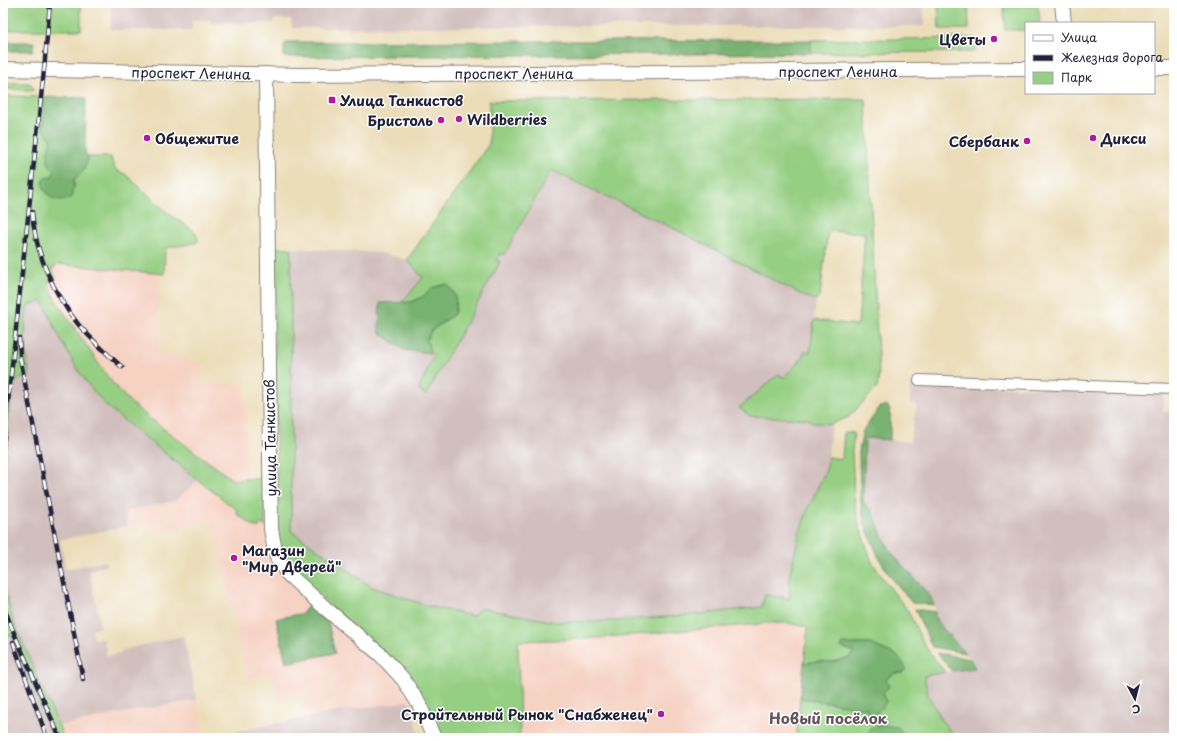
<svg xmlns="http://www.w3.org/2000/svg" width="1177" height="741" font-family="'Playpen Sans',sans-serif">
<rect width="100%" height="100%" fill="#fff"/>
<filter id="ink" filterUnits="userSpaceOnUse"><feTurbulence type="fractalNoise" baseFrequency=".025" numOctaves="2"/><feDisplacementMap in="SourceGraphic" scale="8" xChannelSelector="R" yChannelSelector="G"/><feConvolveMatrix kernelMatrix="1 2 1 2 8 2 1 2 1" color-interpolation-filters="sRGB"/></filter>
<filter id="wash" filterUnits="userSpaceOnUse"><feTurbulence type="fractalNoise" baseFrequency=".012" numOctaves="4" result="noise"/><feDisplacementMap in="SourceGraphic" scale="16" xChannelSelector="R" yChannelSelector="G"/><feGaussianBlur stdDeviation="0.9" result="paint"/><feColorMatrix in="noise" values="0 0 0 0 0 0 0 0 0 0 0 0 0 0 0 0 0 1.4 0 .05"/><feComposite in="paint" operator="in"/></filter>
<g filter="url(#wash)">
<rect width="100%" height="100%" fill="#ecddb9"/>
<g fill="#f6d2c3">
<path d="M 58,264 L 160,273 L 158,282 L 159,352 L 201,363 L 202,384 L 245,384 L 247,480 L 233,480 L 180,441 L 161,427 L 132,404 L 117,388 L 107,376 L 52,293 L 47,282 L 56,278 L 52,269 Z"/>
<path d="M 198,480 L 237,510 L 237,514 L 255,527 L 261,523 L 265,527 L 384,665 L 411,699 L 391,704 L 344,710 L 308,718 L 303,694 L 278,699 L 273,674 L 246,679 L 212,519 L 161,530 L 161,532 L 154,534 L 151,521 L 128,526 L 125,511 L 175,501 Z"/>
<path d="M 771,623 L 787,623 L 808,627 L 796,738 L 520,738 L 518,641 L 585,639 Z"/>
<path d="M 197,700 L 204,738 L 64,738 L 59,726 L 133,711 Z"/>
</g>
<g fill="#d1bfbd">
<path d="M 111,3 L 923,3 L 925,26 L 610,26 L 292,28 L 291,19 L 275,19 L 274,23 L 211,23 L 211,20 L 192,20 L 192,30 L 111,30 Z"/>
<path d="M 551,170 L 679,231 L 806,297 L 816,300 L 810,352 L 802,358 L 784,378 L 779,374 L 808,419 L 813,423 L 831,424 L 827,468 L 809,506 L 800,531 L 789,577 L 790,600 L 765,595 L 763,607 L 701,614 L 615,621 L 556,622 L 481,608 L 473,616 L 428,606 L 372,587 L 291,531 L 291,248 L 382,253 L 407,260 L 423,278 L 401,303 L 380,303 L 404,350 L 434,354 L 419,390 L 500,262 L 496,260 L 500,253 L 505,255 Z"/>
<path d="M 44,301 L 56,332 L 74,364 L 89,387 L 99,399 L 111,410 L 198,480 L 175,501 L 126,511 L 128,526 L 60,540 L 66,569 L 105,561 L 106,566 L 89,570 L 101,627 L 92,629 L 94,639 L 103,637 L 107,656 L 121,653 L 121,650 L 183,636 L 197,700 L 133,711 L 59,726 L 13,620 L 3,583 L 3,487 L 12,388 L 18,379 L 29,377 L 25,330 L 25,315 L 28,305 Z"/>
<path d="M 911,383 L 1164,393 L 1163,412 L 1174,411 L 1174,738 L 956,738 L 943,722 L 928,695 L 924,676 L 975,667 L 968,656 L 937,622 L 935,616 L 935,608 L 934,602 L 930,596 L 895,557 L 881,534 L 873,512 L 863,502 L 865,438 L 910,442 L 917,404 L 910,403 Z"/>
<path d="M 12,635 L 35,696 L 54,738 L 3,738 L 3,636 Z"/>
<path d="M 409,700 L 420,738 L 204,738 L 344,710 L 391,704 Z"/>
</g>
<g fill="#96cf83" stroke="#5c785f">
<rect x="3" y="3" width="78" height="27"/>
<path d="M 938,3 L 968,3 L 969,29 L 939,29 Z"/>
<path d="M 1004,5 L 1038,6 L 1040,23 L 1026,23 L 1026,30 L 1005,30 Z"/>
<path d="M 975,38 L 975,52 L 811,53 L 811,40 Z"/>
<path d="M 3,83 L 29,83 L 32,85 L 34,90 L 3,89 Z"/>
<path d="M 3,96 L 45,97 L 42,128 L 51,139 L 48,151 L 55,171 L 52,177 L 72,191 L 74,188 L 74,178 C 84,173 85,168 88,157 L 111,157 C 114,168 114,171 125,174 L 168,213 L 194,231 L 197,235 L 198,241 L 196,243 L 165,248 L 164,274 L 58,264 L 52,269 L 56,278 L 48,282 L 52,293 L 57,302 L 107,376 L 117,388 L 132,404 L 161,427 L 180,441 L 233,480 L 264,478 L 265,527 L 261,523 L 259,527 L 255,527 L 237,514 L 237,510 L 198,480 L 111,410 C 79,380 60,341 43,301 L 28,305 C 22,329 27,353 29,377 L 18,379 L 12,388 L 3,487 L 3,142 L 7,100 L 3,100 Z"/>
<path d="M 866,99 L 879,376 L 877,388 L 849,417 L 831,424 L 813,423 L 808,419 L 750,416 L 739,408 L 779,374 L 784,378 L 802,358 L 804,351 L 810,352 L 814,320 L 858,325 L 865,233 L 828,231 L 820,296 L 816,300 L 806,297 L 679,231 L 551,170 L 504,255 L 500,253 L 497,260 L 500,262 L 426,395 L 419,390 L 434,354 L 430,353 L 427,339 L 431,331 L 454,314 C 457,300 457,294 447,284 L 431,288 L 424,296 L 412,302 L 401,303 L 423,278 L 407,260 L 489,144 L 489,101 Z"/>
<path d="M 273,248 L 291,248 L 291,531 L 372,587 L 428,606 L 472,616 L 481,608 L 556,622 L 615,621 L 701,614 L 762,607 L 765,595 L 790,599 L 789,577 L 800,531 L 809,506 L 827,468 L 828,457 L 842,459 L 844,432 L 854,433 L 852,451 L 854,497 L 859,524 L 871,560 L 882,577 L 908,611 L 926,648 L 945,672 L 924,676 L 928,695 L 943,722 L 956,738 L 904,738 L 903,733 L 870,729 L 867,736 L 865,738 L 796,738 L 800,698 L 866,708 L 868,711 L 869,717 L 883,693 L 885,680 L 895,673 L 902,673 L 896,655 L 870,644 L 856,644 L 854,652 L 850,657 L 832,662 L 818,661 L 804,663 L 808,627 L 787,623 L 771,623 L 585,639 L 518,641 L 520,738 L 442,738 L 428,704 L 417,687 L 404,670 L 328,604 L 286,563 L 278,540 Z"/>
<path d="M 3,584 L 13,620 L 64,738 L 54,738 L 35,696 L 12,635 L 3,636 Z"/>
</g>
<g fill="#78b271" stroke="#4d6a56">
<path d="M 811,40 L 811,53 L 284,57 L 284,45 L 288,42 Z"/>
<path d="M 3,42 L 34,42 L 33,51 L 3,51 Z"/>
<path d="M 45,97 L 86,98 L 85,152 L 88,157 C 85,168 84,173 74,179 L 74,188 L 72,191 L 72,197 L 65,200 L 53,199 C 45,191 42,190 44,178 L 51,177 L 55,171 L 48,163 L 48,151 L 51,139 L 42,128 Z"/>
<path d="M 447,284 C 457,294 457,301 454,314 L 431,331 L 427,339 L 430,353 L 404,350 L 379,332 L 380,303 L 412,302 L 424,296 L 431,288 Z"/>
<path d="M 887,405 L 890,410 L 890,440 L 865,438 L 863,502 L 873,512 L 881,534 L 895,557 L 930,596 L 934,605 L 912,603 L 888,573 L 878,556 L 864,522 L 860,497 L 859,451 L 863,431 L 880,407 Z"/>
<path d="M 308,605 L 328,622 L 335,653 L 286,663 L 276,619 L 303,613 Z"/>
<path d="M 915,609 L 935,612 L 935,616 L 937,622 L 965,653 L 932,647 Z"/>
<path d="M 843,644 L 870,644 L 896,655 L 904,664 L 906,669 L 902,673 L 895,673 L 886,679 L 889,687 L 883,693 L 886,702 L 873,718 L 869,717 L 868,711 L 866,708 L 800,698 L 804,663 L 818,661 L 832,662 L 850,657 L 853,652 L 841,647 Z"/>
<path d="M 937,653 L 970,659 L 975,668 L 952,671 Z"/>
<path d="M 881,725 L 898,727 L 903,733 L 904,738 L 865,738 L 867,736 L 870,729 Z"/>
</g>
</g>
<g filter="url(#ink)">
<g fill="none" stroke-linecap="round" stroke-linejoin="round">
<g stroke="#87807a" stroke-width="12">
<path id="street" d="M 919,380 L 1174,389"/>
</g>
<g stroke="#87807a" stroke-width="16">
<g id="secondary">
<path d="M 1062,3 L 1064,23"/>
<path d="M 1154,68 L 1174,68"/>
<path d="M 3,69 L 301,75 L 1026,69"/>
<path d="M 266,74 L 270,457 L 271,529 L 275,551 L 278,560 L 288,574 L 325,608 L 381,655 L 403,679 L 419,704 L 434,738"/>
</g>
</g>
<use href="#street" stroke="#fff" stroke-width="10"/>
<use href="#secondary" stroke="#fff" stroke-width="14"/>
<g stroke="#22223b" stroke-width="4.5">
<g id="rail">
<path d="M 32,212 C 35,252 53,293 78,324 C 91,339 106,353 122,367"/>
<path d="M 19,338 L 20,357 L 24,378 L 83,679"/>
<path d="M 3,448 L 44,70 L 50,3"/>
<path d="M 3,605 L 14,633 L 60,738"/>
<path d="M 13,642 L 47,738"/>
</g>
</g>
<use href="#rail" stroke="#fff" stroke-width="3" stroke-dasharray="9" stroke-linecap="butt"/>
</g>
</g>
<g fill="#b5179e" stroke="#fff" stroke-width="1.5">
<circle cx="994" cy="39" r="4"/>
<rect x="328" y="96" width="8" height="8" rx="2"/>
<circle cx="459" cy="119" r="4"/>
<circle cx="441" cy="120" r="4"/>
<circle cx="147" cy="138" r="4"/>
<circle cx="1093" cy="138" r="4"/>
<circle cx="1027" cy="141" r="4"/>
<circle cx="234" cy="558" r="4"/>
<circle cx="661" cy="714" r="4"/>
</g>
<g text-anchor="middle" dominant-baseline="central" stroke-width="3" stroke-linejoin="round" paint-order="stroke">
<g font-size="14" font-weight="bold" fill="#22223b" stroke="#fff" text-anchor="start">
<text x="986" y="39" text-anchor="end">Цветы</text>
<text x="340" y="100">Улица Танкистов</text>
<text x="467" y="119">Wildberries</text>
<text x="433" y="120" text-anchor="end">Бристоль</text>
<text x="155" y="138">Общежитие</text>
<text x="1101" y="138">Дикси</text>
<text x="1019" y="141" text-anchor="end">Сбербанк</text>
<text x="242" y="550">Магазин<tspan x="242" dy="16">"Мир Дверей"</tspan></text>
<text x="653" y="714" text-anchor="end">Стройтельный Рынок "Снабженец"</text>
</g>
<g font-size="14" fill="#22223b" stroke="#fff">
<text x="838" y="71">проспект Ленина</text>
<text transform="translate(191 73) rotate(1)">проспект Ленина</text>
<text x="514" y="73">проспект Ленина</text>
<text transform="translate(270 438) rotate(-91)">улица Танкистов</text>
</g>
<g font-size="15" font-weight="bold" fill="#65545c" stroke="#fff">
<text x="828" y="717">Новый посёлок</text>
</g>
</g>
<rect width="1177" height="741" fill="none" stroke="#fff" stroke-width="16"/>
<rect x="1025" y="22" width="130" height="72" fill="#ffffff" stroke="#a7a7b1"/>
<rect x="1033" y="35" width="20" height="6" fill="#ffffff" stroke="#a7a7b1"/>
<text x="1061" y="42" font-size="12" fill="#22223b">Улица</text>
<rect x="1033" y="55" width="20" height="6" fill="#22223b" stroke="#a7a7b1"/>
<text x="1061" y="62" font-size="12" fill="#22223b">Железная дорога</text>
<rect x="1033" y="72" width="20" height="12" fill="#96cf83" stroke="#a7a7b1"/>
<text x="1061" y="82" font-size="12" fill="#22223b">Парк</text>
<g transform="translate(1135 699) rotate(173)" stroke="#ffffff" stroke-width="3" paint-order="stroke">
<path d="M0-3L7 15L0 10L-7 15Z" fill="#22223b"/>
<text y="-6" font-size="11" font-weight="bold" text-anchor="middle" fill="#22223b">С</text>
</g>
</svg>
